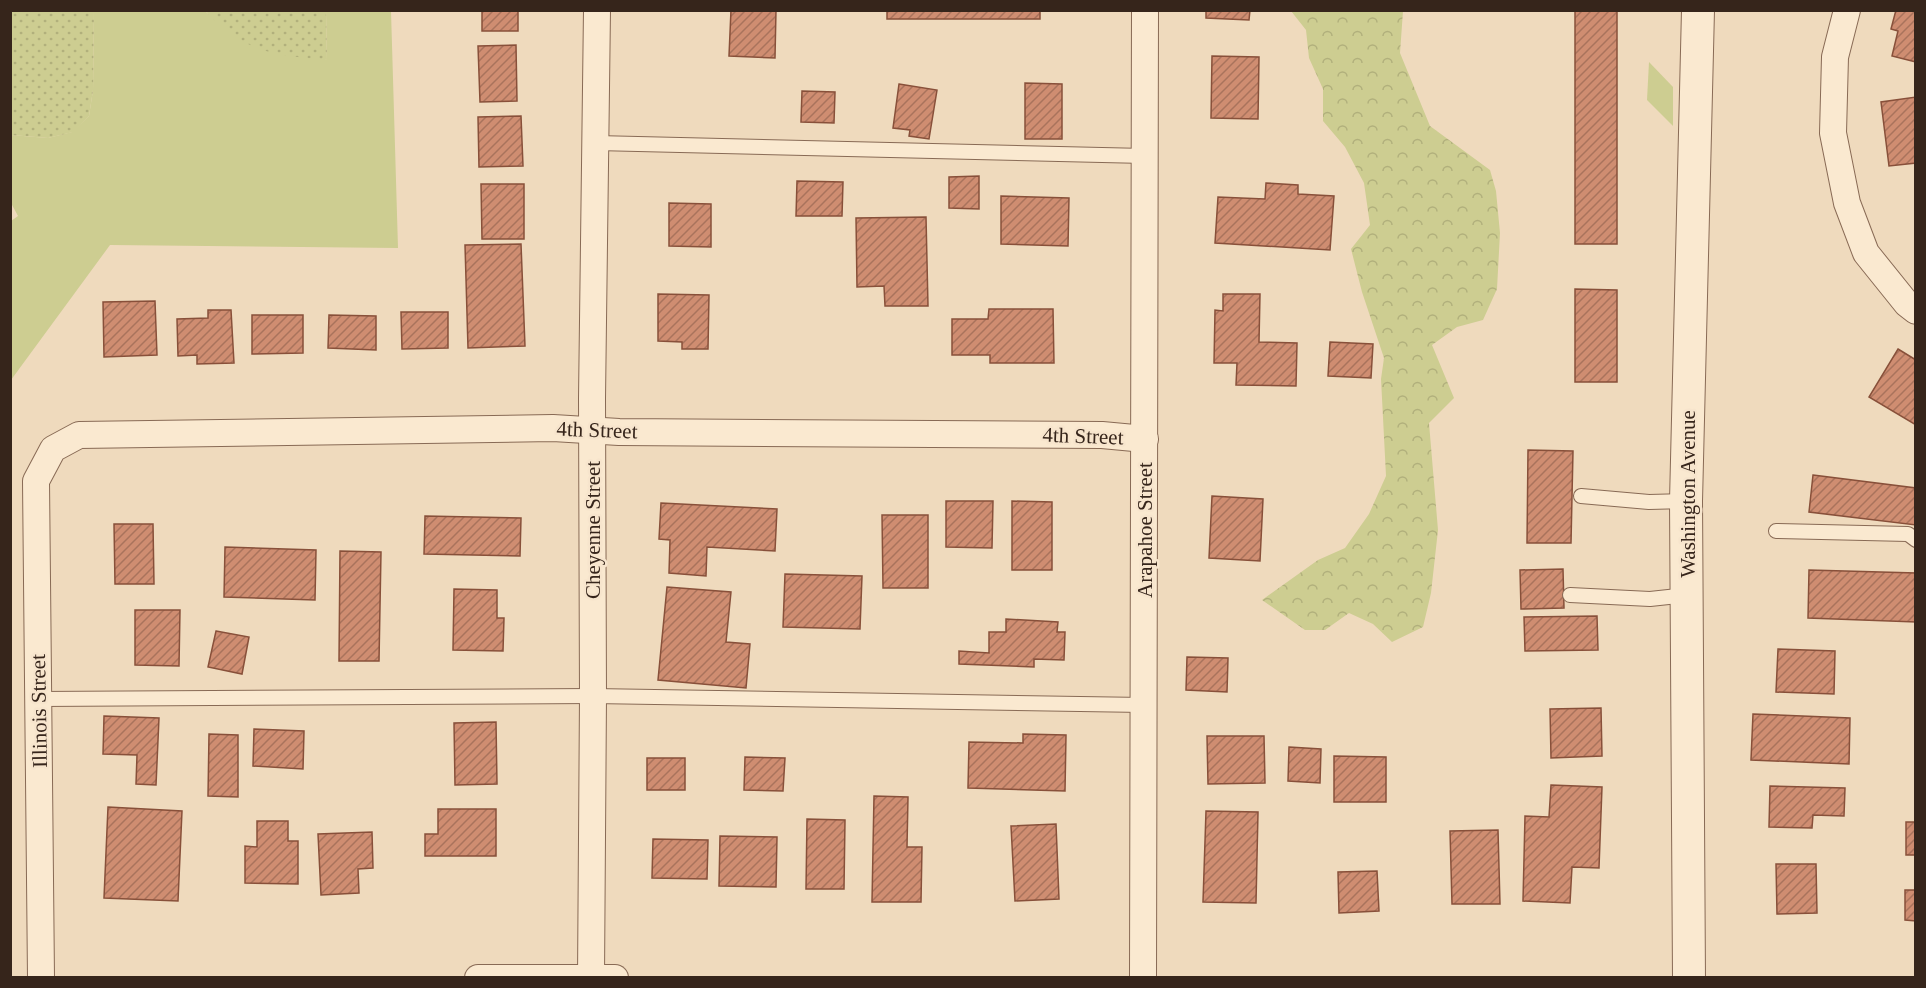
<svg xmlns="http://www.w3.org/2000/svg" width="1926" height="988" font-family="'Times New Roman',serif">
<defs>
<pattern id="forest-crowns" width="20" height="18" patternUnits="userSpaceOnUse" patternTransform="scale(1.5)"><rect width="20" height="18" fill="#cdcd91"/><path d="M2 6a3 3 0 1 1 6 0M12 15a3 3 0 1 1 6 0" fill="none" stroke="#b1b07c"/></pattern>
<pattern id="park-dots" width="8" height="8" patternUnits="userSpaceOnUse" patternTransform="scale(1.5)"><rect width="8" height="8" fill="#cdcd91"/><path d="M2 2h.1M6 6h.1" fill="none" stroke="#b1b07c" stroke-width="1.8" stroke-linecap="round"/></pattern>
<pattern id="building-hatch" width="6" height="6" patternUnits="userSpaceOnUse" patternTransform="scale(1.5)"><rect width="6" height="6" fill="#cf8d71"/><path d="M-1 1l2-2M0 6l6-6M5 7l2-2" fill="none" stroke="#a9735c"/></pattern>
</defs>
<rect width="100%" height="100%" fill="#efdabd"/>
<g fill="#cdcd91">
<path d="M 94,11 L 206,11 L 207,13 L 327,60 L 326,11 L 391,11 L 398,248 L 110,245 L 11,380 L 11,221 L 18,216 L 11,203 L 11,135 L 48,138 L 72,132 L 89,116 L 93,90 Z"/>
<path d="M 1649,62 L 1673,87 L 1673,126 L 1647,100 Z"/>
</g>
<path fill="url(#forest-crowns)" d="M 1291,11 L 1403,11 L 1400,53 L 1430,126 L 1490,170 L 1496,191 L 1500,233 L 1497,289 L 1483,320 L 1457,327 L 1432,345 L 1454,398 L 1429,423 L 1438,530 L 1431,593 L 1423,627 L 1392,642 L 1373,624 L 1349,613 L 1325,630 L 1305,630 L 1262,600 L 1318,560 L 1345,548 L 1369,514 L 1386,476 L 1381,379 L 1384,358 L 1362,292 L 1351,249 L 1370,225 L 1364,183 L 1345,147 L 1323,121 L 1323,89 L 1309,58 L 1306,30 Z"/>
<g fill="url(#park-dots)">
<path d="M 10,11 L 94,11 L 93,90 L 89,116 L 73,132 L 48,138 L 11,135 Z"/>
<path d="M 206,11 L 326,11 L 327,60 C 286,56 255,55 223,27 C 217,22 210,17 206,11 Z"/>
</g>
<g fill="url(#building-hatch)" stroke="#88503a" stroke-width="1.5">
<rect x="482" y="10" width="36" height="21"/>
<path d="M 731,10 L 776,10 L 775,58 L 729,56 Z"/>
<rect x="887" y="10" width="153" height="9"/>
<path d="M 1206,10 L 1250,10 L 1249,20 L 1206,18 Z"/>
<rect x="1575" y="10" width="42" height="234"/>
<path d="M 1896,10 L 1916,10 L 1916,62 L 1892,56 L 1898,31 L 1891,29 Z"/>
<path d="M 516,45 L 517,101 L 480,102 L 478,46 Z"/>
<path d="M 1212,56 L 1259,57 L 1258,119 L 1211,118 Z"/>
<path d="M 1025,83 L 1062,84 L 1062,139 L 1025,139 Z"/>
<path d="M 899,84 L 937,90 L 929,139 L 909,136 L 910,130 L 893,128 Z"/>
<path d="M 802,91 L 835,92 L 834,123 L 801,122 Z"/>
<path d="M 1916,97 L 1916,163 L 1889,166 L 1881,102 Z"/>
<path d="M 521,116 L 523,166 L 479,167 L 478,117 Z"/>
<path d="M 979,176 L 979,209 L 949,208 L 949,177 Z"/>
<path d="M 797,181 L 843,182 L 842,216 L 796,216 Z"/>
<path d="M 1266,183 L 1298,185 L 1298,194 L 1334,196 L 1330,250 L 1215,243 L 1218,197 L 1265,199 Z"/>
<path d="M 481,184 L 524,184 L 524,239 L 482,239 Z"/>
<path d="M 1001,196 L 1069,198 L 1068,246 L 1001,244 Z"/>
<path d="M 669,203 L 711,204 L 711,247 L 669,246 Z"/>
<path d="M 926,217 L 928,306 L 885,306 L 884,286 L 857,287 L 856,218 Z"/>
<path d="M 521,244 L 525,346 L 468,348 L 465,245 Z"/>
<path d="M 1575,289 L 1617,290 L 1617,382 L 1575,382 Z"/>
<path d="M 658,294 L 709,295 L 708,349 L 682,349 L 682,342 L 658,341 Z"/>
<path d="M 1223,294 L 1260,294 L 1259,342 L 1297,343 L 1296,386 L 1236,385 L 1237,363 L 1214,363 L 1215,310 L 1223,311 Z"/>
<path d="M 155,301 L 157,355 L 104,357 L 103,302 Z"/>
<path d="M 989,309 L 1053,309 L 1054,363 L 990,363 L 990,355 L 952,355 L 952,319 L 988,319 Z"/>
<path d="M 208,310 L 231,310 L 234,363 L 197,364 L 197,355 L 178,356 L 177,319 L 208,318 Z"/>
<path d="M 401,312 L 448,312 L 448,348 L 402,349 Z"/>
<path d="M 252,315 L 303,315 L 303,353 L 252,354 Z"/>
<path d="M 329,315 L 376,316 L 376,350 L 328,348 Z"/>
<path d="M 1330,342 L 1373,344 L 1371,378 L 1328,376 Z"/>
<path d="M 1898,349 L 1916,360 L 1916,425 L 1869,397 Z"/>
<path d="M 1528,450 L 1573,451 L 1571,543 L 1527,543 Z"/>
<path d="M 1813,475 L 1916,488 L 1916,525 L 1809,512 Z"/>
<path d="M 1212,496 L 1263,499 L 1260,561 L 1209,558 Z"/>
<path d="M 946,501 L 993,501 L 992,548 L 946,547 Z"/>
<path d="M 1012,501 L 1052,502 L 1052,570 L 1012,570 Z"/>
<path d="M 661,503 L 777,509 L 775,551 L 707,547 L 706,576 L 669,573 L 670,540 L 659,539 Z"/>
<path d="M 882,515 L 928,515 L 928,588 L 883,588 Z"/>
<path d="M 425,516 L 521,518 L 520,556 L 424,554 Z"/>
<path d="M 114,524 L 153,524 L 154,584 L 115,584 Z"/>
<path d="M 225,547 L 316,550 L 315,600 L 224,597 Z"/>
<path d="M 340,551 L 381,552 L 379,661 L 339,661 Z"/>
<path d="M 1563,569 L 1564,608 L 1521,609 L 1520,570 Z"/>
<path d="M 1809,570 L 1916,573 L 1916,622 L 1808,618 Z"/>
<path d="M 785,574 L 862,576 L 860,629 L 783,627 Z"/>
<path d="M 667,587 L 731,592 L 726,642 L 750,644 L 746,688 L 658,680 Z"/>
<path d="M 454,589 L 497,590 L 497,618 L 504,618 L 503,651 L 453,650 Z"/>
<path d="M 135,610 L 180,610 L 179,666 L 135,665 Z"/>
<path d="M 1597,616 L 1598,650 L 1525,651 L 1524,617 Z"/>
<path d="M 1006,619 L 1058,622 L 1057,632 L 1065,632 L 1064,660 L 1034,659 L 1034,667 L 959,664 L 959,651 L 989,653 L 989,632 L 1006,632 Z"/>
<path d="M 216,631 L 249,637 L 242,674 L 208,667 Z"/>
<path d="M 1778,649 L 1835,651 L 1834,694 L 1776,692 Z"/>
<path d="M 1187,657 L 1228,658 L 1227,692 L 1186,690 Z"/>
<path d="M 1601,708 L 1602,756 L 1551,758 L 1550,709 Z"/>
<path d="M 1753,714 L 1850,718 L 1849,764 L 1751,760 Z"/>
<path d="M 104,716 L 159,718 L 156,785 L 136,784 L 137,755 L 103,754 Z"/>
<path d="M 496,722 L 497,784 L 455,785 L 454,723 Z"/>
<path d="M 254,729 L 304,731 L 303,769 L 253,766 Z"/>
<path d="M 209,734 L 238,735 L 238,797 L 208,796 Z"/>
<path d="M 1023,734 L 1066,735 L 1065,791 L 968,788 L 969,742 L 1023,743 Z"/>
<path d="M 1207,736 L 1264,736 L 1265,783 L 1208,784 Z"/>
<path d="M 1289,747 L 1321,749 L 1320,783 L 1288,781 Z"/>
<path d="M 1334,756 L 1386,757 L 1386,802 L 1334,802 Z"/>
<path d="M 745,757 L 785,758 L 783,791 L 744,790 Z"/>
<rect x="647" y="758" width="38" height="32"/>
<path d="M 1551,785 L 1602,787 L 1599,868 L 1572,867 L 1570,903 L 1523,901 L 1525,816 L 1549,817 Z"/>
<path d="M 1770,786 L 1845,788 L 1844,816 L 1813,815 L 1812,828 L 1769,827 Z"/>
<path d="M 874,796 L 908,797 L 907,847 L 922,847 L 921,902 L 872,902 Z"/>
<path d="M 108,807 L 182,811 L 178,901 L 104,898 Z"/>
<path d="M 438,809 L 496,809 L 496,856 L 425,856 L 425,834 L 438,834 Z"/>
<path d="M 1206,811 L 1258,812 L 1256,903 L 1203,902 Z"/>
<path d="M 807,819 L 845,820 L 844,889 L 806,889 Z"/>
<path d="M 257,821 L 288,821 L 288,841 L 298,841 L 298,884 L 245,883 L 245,846 L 257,847 Z"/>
<rect x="1906" y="822" width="10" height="33"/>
<path d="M 1056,824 L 1059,899 L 1015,901 L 1011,826 Z"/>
<path d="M 1498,830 L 1500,904 L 1452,904 L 1450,831 Z"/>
<path d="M 372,832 L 373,868 L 358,869 L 359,893 L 321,895 L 318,834 Z"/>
<path d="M 720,836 L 777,837 L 776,887 L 719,886 Z"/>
<path d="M 653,839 L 708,840 L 707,879 L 652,878 Z"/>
<path d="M 1776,864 L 1816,864 L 1817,913 L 1777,914 Z"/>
<path d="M 1377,871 L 1379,911 L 1339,913 L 1338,872 Z"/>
<path d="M 1905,890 L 1916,890 L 1916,921 L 1905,920 Z"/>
</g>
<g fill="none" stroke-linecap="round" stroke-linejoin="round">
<g stroke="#886a55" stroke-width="16">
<g id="service">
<path d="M 596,143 L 1145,156"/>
<path d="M 1581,496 L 1649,502 L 1686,501"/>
<path d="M 1776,531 L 1908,534 L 1916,540"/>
<path d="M 1570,595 L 1650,599 L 1687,595"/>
<path d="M 39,699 L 593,696 L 1144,705"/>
</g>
</g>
<g stroke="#886a55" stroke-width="28">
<g id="minor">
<path d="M 1847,10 L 1835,57 L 1833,133 L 1847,203 L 1866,253 L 1907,304 L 1916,311"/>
<path d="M 41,978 L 36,481 L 53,449 L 79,435 L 553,428 L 619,432 L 1102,435 L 1145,439"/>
<path d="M 478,978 L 615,978"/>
<path d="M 591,978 L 593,696 L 592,399 L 597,10"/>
<path d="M 1143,978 L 1145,10"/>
</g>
</g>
<g stroke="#886a55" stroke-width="34">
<path id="tertiary" d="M 1689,978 L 1686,501 L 1698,10"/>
</g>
<use href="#service" stroke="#fae9d0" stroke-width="14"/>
<use href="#minor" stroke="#fae9d0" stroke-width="26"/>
<use href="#tertiary" stroke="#fae9d0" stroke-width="32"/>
</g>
<g text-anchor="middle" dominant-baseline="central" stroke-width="5" stroke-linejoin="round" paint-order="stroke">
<g font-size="21" fill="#36251b" stroke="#f7e5cd">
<text transform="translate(597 430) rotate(2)">4th Street</text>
<text transform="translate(1083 436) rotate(2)">4th Street</text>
<text transform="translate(1688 494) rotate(-90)">Washington Avenue</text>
<text transform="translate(593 530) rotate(-90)">Cheyenne Street</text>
<text transform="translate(1145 530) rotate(-90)">Arapahoe Street</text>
<text transform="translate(39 711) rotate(-91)">Illinois Street</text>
</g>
</g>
<rect width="1926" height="988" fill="none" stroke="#36251b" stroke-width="24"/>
</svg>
